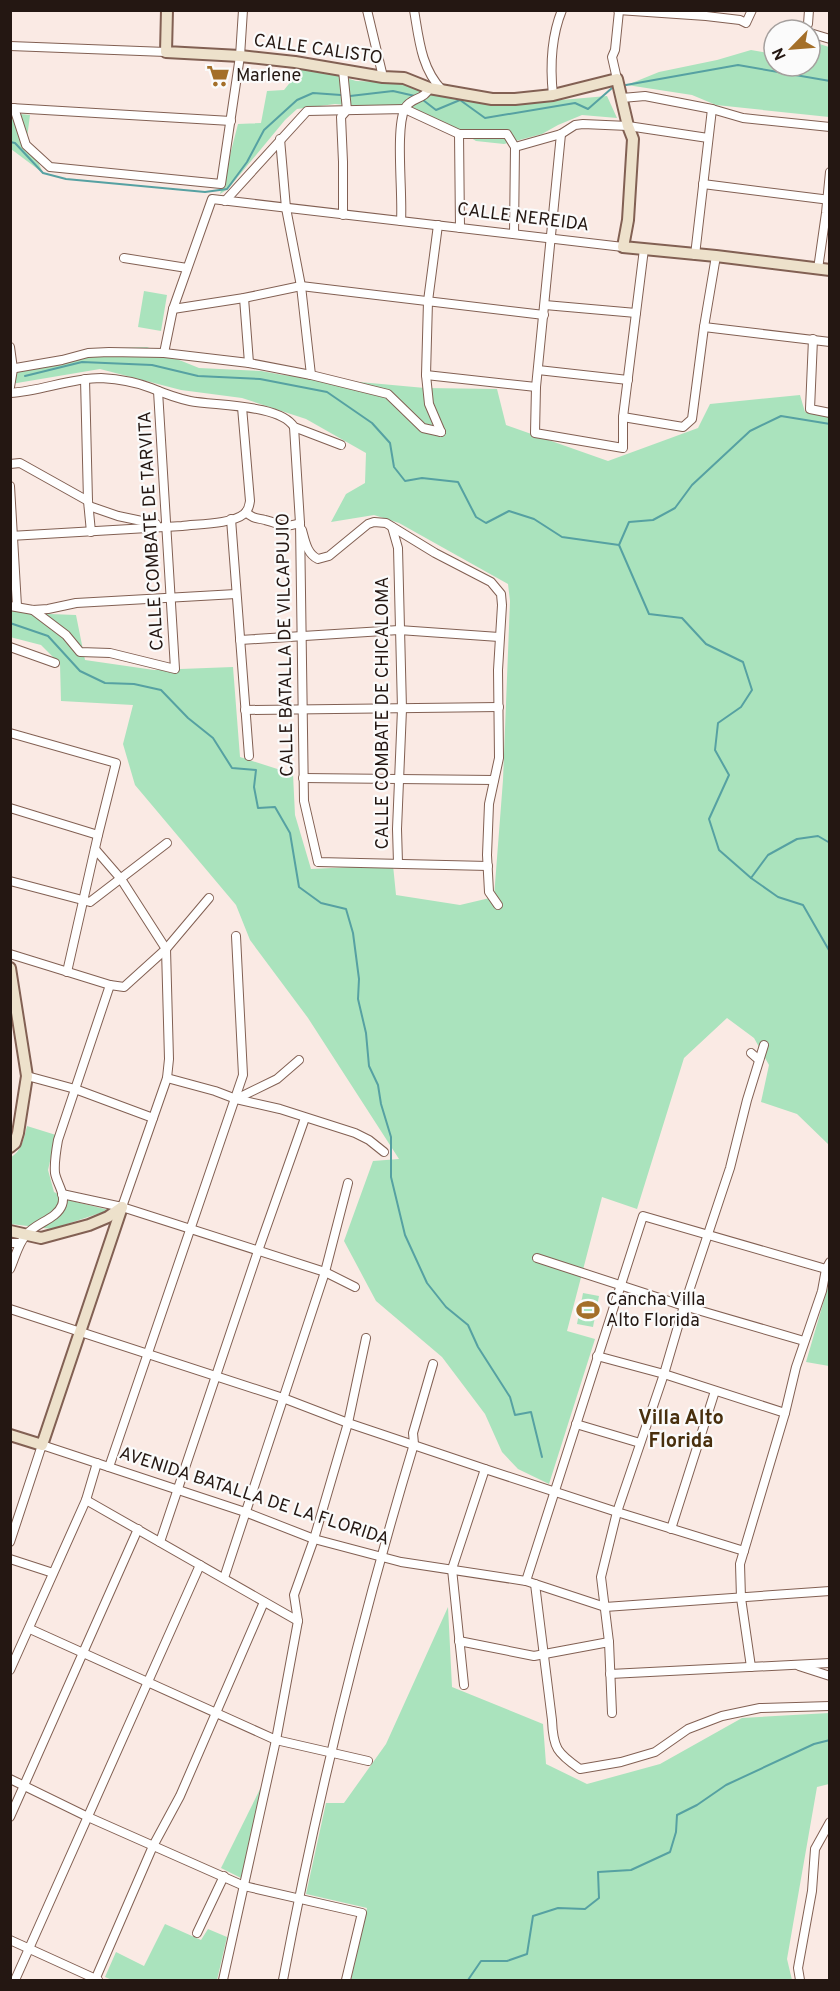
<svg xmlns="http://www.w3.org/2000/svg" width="840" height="1991" font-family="Overpass,sans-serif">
<rect width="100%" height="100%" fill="#faeae4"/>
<g fill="#aae3bd">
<path d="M 810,41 L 829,47 L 829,117 L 716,105 L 692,95 L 627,85 L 659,72 L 717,60 L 751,50 L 774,54 L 774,66 L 810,66 Z"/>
<path d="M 294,68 L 337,75 L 356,81 L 406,83 L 435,95 L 490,104 L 526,103 L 607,96 L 617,118 L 582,115 L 558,125 L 542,134 L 504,144 L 476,141 L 448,124 L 412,111 L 335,104 L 297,109 L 285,120 L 228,189 L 220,194 L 238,124 L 261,123 L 267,91 L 284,90 L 292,80 Z"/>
<path d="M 11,113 L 30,115 L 27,138 L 43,173 L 11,149 Z"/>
<path d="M 144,291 L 167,295 L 161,331 L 138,327 Z"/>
<path d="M 147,347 L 199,368 L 261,371 L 283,375 L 425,388 L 497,389 L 506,425 L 608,461 L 698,428 L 710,404 L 800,395 L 805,412 L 829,415 L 829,1145 L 797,1114 L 761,1102 L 769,1065 L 754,1038 L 727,1018 L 684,1058 L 637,1209 L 602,1197 L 567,1331 L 595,1339 L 549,1484 L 518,1469 L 502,1452 L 485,1414 L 442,1357 L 376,1301 L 344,1241 L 373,1161 L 399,1159 L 308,1018 L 250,940 L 236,905 L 135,785 L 123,744 L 133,705 L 61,701 L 60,664 L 41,645 L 10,637 L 11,610 L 23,613 L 76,615 L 85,660 L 154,670 L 233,667 L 240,757 L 293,774 L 295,815 L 311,869 L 393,865 L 396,895 L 460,905 L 494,897 L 503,780 L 510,601 L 508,584 L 399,523 L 374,515 L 331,522 L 346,494 L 365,483 L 366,453 L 306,419 L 242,398 L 181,390 L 100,369 L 11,384 L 11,369 L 43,364 L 93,349 Z"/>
<path d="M 27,1126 L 56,1135 L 48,1170 L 54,1192 L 72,1201 L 109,1210 L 52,1229 L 11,1224 L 10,1158 C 22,1151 24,1138 27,1126 Z"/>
<path d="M 829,1283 L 829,1366 L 806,1362 Z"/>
<path d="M 583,1293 L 599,1296 L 593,1327 L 577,1324 Z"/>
<path d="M 448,1607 L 452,1687 L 543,1724 L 546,1764 L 587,1784 L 660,1764 L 742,1718 L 829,1713 L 829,1784 L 817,1787 L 787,1959 L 792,1980 L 351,1980 L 367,1908 L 306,1894 L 326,1803 L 344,1803 L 386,1744 Z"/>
<path d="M 262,1785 L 241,1878 L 221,1868 Z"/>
<path d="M 165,1924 L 201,1940 L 208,1929 L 227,1937 L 217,1980 L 112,1980 L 105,1977 L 116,1952 L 144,1966 Z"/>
</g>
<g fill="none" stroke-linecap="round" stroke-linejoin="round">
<g stroke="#56a1a2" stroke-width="2">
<path d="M 626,85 L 738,65 L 830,81"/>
<path d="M 350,96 L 393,91 L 415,96"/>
<path d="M 423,100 L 436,110 L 460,100 L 485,118 L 575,103 L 588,109 L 612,88"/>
<path d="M 10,142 L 15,143 L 43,173 L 66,179 L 205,192 L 227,189 L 247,162 L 264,130 L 297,100 L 313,93 L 341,95"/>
<path d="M 25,376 L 82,362 L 152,365 L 198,376 L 260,379 L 327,392 L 372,423 L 390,443 L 394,467 L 405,481 L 422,478 L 458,482 L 476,517 L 486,523 L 509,511 L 534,519 L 562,537 L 619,545 L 649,614 L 682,618 L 706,644 L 743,662 L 752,690 L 741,707 L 718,723 L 715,750 L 729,775 L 709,819 L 719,850 L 751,878 L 778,897 L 803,905 L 830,952"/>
<path d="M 619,545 L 629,522 L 653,520 L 675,508 L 692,485 L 750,431 L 781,416 L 830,424"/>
<path d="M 10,623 L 48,636 L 80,671 L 105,683 L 134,684 L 161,690 L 188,718 L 213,738 L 232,768 L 256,770 L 254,787 L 258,808 L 275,807 L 290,833 L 299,887 L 321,903 L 346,909 L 353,933 L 359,979 L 358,999 L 366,1033 L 369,1066 L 378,1085 L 381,1104 L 391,1137 L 391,1177 L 405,1235 L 427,1283 L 446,1307 L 468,1325 L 478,1347 L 510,1397 L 515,1415 L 531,1412 L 542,1457"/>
<path d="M 751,878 L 768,855 L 797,839 L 818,836 L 830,843"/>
<path d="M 468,1980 L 481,1961 L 507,1961 L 527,1954 L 533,1916 L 558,1908 L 585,1909 L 599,1898 L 598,1872 L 631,1870 L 670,1852 L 676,1832 L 677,1815 L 697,1805 L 726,1785 L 814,1744 L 830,1740"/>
</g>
<g stroke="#826053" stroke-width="10">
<g id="street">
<path d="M 367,10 L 383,77"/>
<path d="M 414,10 C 419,39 421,68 442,90"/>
<path d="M 618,10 L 706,16 L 740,20 L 746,23 L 752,10"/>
<path d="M 804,30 L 808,24 L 809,10"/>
<path d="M 810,33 L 830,39"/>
<path d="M 10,46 L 166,52"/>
<path d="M 343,70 L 347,110"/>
<path d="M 617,79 L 612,57 L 615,50 L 619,11"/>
<path d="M 553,95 C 550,67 551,37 562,10"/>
<path d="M 622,98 L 645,96 L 712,109 L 743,118 L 830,127"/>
<path d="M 11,108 L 231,121"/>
<path d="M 14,108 L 26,145 L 50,167 L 221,184 L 240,56 L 243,10"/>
<path d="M 459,134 L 460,228"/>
<path d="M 561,134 L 536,387 L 535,433 L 623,448 L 623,417 L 644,249"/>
<path d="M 280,139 L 286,208 L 301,286 L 311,375"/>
<path d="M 515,147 L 561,134 L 575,125 L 583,124 L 628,126 L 708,138"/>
<path d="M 703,184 L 830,200"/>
<path d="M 225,201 L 307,111 L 405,109 L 459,134 L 507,134 L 515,147"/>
<path d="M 343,215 L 343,162 L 341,117 L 347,110"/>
<path d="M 401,221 C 403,194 395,129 405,108 C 411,97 425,100 429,88"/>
<path d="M 438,225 L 428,301 L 426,375 L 429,404 L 441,432"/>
<path d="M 514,234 L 515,147"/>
<path d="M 695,255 L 712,109"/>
<path d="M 124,258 L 187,268"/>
<path d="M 818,269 L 826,213 L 830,172"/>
<path d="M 244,298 L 249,363"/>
<path d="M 545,305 L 636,313"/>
<path d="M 173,309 L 244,298 L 301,286 L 544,315"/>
<path d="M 704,327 L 830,342"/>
<path d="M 813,339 L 810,409 L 830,413"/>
<path d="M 10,347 L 13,369 L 10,387"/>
<path d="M 164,353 L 173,309 L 212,199 L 623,247"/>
<path d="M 10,369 L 62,360 L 88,353 L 109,352 L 164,353 L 249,363 L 311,375 L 388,394 L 423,428 L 441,432"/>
<path d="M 538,370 L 628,380"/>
<path d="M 426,375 L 536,387"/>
<path d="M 85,379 L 88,501 L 91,532"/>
<path d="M 10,393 C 41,391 71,378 101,378 C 117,379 136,382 151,388 C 163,393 176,398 190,401 C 215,406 280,404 294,427 L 341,445"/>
<path d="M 623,417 L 683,427 L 692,419 L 704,327 L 716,256"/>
<path d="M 294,427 L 300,523 L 304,801 L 318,862 L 488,866"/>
<path d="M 10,464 L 20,463 L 88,501"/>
<path d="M 10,486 L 17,606"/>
<path d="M 89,506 L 118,516 L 156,524"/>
<path d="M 246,512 C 253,519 257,518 265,520 C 283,524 279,529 300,523"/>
<path d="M 231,519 L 249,756"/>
<path d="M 392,527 L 398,548 L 402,709 L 397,829 L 398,863"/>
<path d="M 302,530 C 305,541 307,554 318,559 L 329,556 L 368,524 L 374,522 L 386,523 L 435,553 L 491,582 L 501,594 L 502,605 L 498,670 L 499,758 L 489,804 L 487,855 L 489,892 L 498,905"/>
<path d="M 10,536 L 182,526 C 198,524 232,524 244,514 C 249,510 249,506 250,501 L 242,407"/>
<path d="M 10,606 L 33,610 L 48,609 L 76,603 L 236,594"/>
<path d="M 33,610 L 66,635 L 80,652 L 110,653 L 175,669 L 158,391"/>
<path d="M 240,640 L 399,630 L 499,637"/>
<path d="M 10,647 L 55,663"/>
<path d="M 245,710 L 499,707"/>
<path d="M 10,733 L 116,763 L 98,835 L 67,972"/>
<path d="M 303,778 L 494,780"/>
<path d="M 10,808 L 98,835"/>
<path d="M 95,849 L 121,879 L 166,949 L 169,1059 L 167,1078 L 122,1207"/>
<path d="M 10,881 L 90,902 L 167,843"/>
<path d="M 10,954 L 110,985 L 124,987 L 166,949 L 209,898"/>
<path d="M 751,1053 L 759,1060"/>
<path d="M 27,1076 L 75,1089 L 153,1118"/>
<path d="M 167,1078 L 215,1091 L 236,1099 L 280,1109 L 355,1133 L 369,1140 L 384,1152"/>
<path d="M 236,1099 L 277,1079 L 299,1060"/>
<path d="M 62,1194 L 122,1207 L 325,1272 L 355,1287"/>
<path d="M 10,1243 L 20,1243"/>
<path d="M 537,1258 L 684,1306 L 804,1341"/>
<path d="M 10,1269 C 15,1258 18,1244 26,1235 C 35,1223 57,1219 62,1205 C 66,1194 57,1184 55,1173 C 54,1162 56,1151 58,1140 L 110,985"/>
<path d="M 10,1309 L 283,1398 L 348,1423 L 485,1469 L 617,1512 L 744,1551"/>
<path d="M 597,1356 L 664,1374 L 785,1413"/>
<path d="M 576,1424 L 640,1443"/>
<path d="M 109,1467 L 243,1075 L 236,936"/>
<path d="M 86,1500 L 298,1621"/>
<path d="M 671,1529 L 715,1391"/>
<path d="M 10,1542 L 42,1445 L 245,1512 L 314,1539 L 401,1562 L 526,1581 L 605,1607 L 830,1591"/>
<path d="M 160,1542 L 258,1251 L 305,1118"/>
<path d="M 10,1559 L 53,1573"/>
<path d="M 224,1578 L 325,1272 L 348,1183"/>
<path d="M 526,1581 L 643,1216 L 826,1269"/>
<path d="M 535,1584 L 552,1720 C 553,1748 557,1753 580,1769 L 621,1762 L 655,1752 L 688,1729 L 722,1716 L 760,1708 L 830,1706"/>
<path d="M 30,1629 L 276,1740 L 368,1761"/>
<path d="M 459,1641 L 534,1656 L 609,1642"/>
<path d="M 799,1666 L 830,1676"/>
<path d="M 751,1667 L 741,1598 L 740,1564 L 785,1413 L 796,1367 L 822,1291 L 826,1269 L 830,1262"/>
<path d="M 10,1670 L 86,1500 L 97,1463"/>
<path d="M 610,1674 L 830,1663"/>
<path d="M 464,1685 L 452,1569 L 485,1469"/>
<path d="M 612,1713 L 609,1642 L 601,1577 L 617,1512 L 664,1374 L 684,1306 L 730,1168 L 747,1100 L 764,1045"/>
<path d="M 10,1779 L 88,1817 L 244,1886 L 362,1913 L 346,1980"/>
<path d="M 10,1817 L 138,1529"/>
<path d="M 197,1933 L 224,1876"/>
<path d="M 10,1940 L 98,1980"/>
<path d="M 15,1980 L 200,1565"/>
<path d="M 95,1980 L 153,1846 L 180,1796 L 264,1602"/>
<path d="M 223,1980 L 276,1740 L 298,1621 L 294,1595 L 314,1539 L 348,1423 L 366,1338"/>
<path d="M 283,1980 C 317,1800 361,1620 414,1444 L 413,1433 L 433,1364"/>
<path d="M 800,1980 L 798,1968 L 812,1891 L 815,1849 L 830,1822"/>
</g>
</g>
<g stroke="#826053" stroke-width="14">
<g id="secondary">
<path d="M 167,10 L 166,52 L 240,56 L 295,62 L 383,77 L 404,78 L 429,88 L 492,99 L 515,99 L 553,95 L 617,79 L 628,126 L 633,139 L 628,220 L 623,247 L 716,256 L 830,270"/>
<path d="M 10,968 L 27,1076 L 18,1133 L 15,1143 L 10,1147"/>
<path d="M 10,1231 L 41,1238 L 89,1225 L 108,1217 L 122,1207"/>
<path d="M 10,1435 L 42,1445 L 122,1207"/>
</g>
</g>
<use href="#street" stroke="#fff" stroke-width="8"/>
<use href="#secondary" stroke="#ede1cb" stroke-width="10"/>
</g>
<defs>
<g id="supermarket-bare" transform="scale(1.8)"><path d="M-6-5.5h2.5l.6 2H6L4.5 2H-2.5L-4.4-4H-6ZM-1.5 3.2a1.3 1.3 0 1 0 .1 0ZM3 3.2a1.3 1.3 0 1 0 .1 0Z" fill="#a46f29" stroke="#fbfbfb" stroke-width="2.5" paint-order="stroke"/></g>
<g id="stadium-bare" transform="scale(1.8)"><path d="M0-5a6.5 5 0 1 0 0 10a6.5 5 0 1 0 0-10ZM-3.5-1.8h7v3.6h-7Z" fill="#a46f29" stroke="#fbfbfb" stroke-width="2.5" paint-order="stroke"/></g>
</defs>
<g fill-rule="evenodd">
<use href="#supermarket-bare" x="218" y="76"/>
<use href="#stadium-bare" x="588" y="1310"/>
</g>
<g text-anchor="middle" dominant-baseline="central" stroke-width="4.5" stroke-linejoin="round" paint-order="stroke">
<g font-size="18" fill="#241712" stroke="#fbfbfb">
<text transform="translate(318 50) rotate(8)">CALLE CALISTO</text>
<text transform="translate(523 218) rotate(7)">CALLE NEREIDA</text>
<text transform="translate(152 531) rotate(-93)">CALLE COMBATE DE TARVITA</text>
<text transform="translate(286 645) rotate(-91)">CALLE BATALLA DE VILCAPUJIO</text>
<text transform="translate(383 713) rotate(-90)">CALLE COMBATE DE CHICALOMA</text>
<text transform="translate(254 1497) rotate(18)">AVENIDA BATALLA DE LA FLORIDA</text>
</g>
<g font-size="18" fill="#241712" stroke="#fbfbfb" text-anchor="start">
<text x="236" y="76">Marlene</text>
<text x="606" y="1300">Cancha Villa<tspan x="606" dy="21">Alto Florida</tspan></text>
</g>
<g font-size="20" font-weight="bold" fill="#482f0d" stroke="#fbfbfb">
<text x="681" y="1419">Villa Alto<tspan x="681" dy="23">Florida</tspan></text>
</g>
</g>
<rect width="840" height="1991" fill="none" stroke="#241712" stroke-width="24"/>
<g transform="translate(792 48) rotate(245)"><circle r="28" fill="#fbfbfb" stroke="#a5a09e" stroke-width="1.5"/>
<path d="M0-4.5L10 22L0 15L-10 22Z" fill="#a46f29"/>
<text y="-9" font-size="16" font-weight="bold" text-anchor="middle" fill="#241712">N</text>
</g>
</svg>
